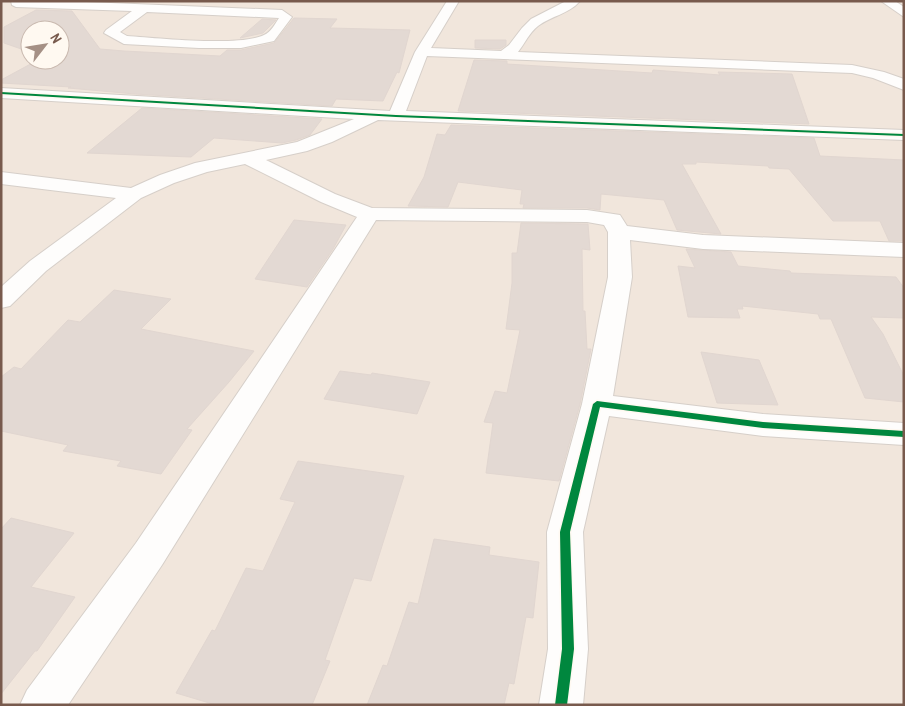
<svg xmlns="http://www.w3.org/2000/svg" width="905" height="706" font-family="'Archivo Narrow',sans-serif">
<rect width="100%" height="100%" fill="#f8f3ee"/>
<path fill="#f1e6dc" fill-rule="evenodd" d="M 1,1 L 904,1 L 904,705 L 1,705 ZM 30,30 L 60,30 L 60,60 L 30,60 Z"/>
<g fill="#e3d9d3" stroke="#e1d6d0">
<path d="M 36,10 L 72,11 L 100,49 L 124,51 L 220,56 L 227,50 L 241,50 L 274,43 L 294,18 L 337,19 L 330,28 L 410,30 L 399,73 L 397,72 L 383,101 L 336,99 L 332,106 L 135,94 L 68,88 L 71,87 L 1,83 L 1,80 L 38,60 L 60,60 L 60,30 L 30,30 L 30,52 L 4,43 L 4,27 Z"/>
<path d="M 262,19 L 276,20 L 263,33 L 240,38 Z"/>
<path d="M 475,40 L 506,40 L 506,45 L 500,49 L 475,48 Z"/>
<path d="M 474,60 L 507,61 L 507,64 L 652,73 L 653,70 L 720,75 L 718,72 L 792,74 L 809,124 L 458,111 Z"/>
<path d="M 142,108 L 322,119 L 310,135 L 296,140 L 282,143 L 214,138 L 191,157 L 87,153 Z"/>
<path d="M 451,125 L 814,138 L 820,156 L 904,160 L 904,241 L 889,241 L 880,221 L 833,221 L 789,169 L 769,168 L 768,166 L 696,162 L 696,164 L 682,164 L 721,234 L 677,230 L 664,200 L 601,194 L 600,210 L 587,208 L 523,208 L 524,204 L 520,204 L 522,190 L 458,182 L 448,207 L 408,206 L 424,177 L 437,134 L 445,135 Z"/>
<path d="M 294,220 L 346,225 L 333,249 L 307,287 L 255,279 Z"/>
<path d="M 521,223 L 588,224 L 590,250 L 582,249 L 583,311 L 585,311 L 587,349 L 591,349 L 580,404 L 559,481 L 486,473 L 493,423 L 484,422 L 495,391 L 507,393 L 520,330 L 506,329 L 512,283 L 512,253 L 517,253 Z"/>
<path d="M 686,249 L 731,252 L 738,266 L 790,271 L 791,273 L 896,277 L 904,288 L 904,318 L 871,317 L 883,334 L 904,376 L 904,402 L 865,398 L 831,319 L 820,319 L 818,314 L 742,306 L 743,309 L 737,309 L 740,318 L 688,317 L 678,266 L 695,268 Z"/>
<path d="M 114,290 L 171,299 L 141,329 L 254,351 L 229,382 L 187,429 L 192,430 L 161,474 L 117,466 L 121,461 L 63,451 L 68,445 L 1,431 L 1,377 L 14,367 L 21,369 L 68,320 L 80,322 Z"/>
<path d="M 701,352 L 759,360 L 778,405 L 717,403 Z"/>
<path d="M 340,371 L 371,375 L 372,373 L 430,382 L 417,414 L 324,399 Z"/>
<path d="M 298,461 L 404,476 L 371,581 L 354,578 L 325,660 L 330,661 L 312,705 L 216,705 L 176,693 L 212,630 L 215,631 L 246,568 L 263,571 L 295,502 L 280,499 Z"/>
<path d="M 11,518 L 74,533 L 31,587 L 75,597 L 37,651 L 35,651 L 1,694 L 1,529 Z"/>
<path d="M 434,539 L 490,547 L 489,555 L 539,562 L 533,618 L 526,617 L 514,684 L 509,683 L 504,705 L 367,705 L 383,665 L 387,666 L 409,602 L 418,604 Z"/>
</g>
<g fill="none" stroke-linecap="round" stroke-linejoin="round">
<g stroke="#d6cfc9" stroke-width="2">
<g id="street">
<path d="M 11,1 L 62,1 L 282,10 L 292,17 L 274,41 L 241,48 L 199,48 L 124,44 L 104,33 L 106,30 L 132,11 L 16,7 L 12,5 ZM 147,12 L 279,18 C 275,24 271,32 264,35 C 240,47 157,38 127,36 L 120,32 Z"/>
<path d="M 447,1 L 459,1 L 431,48 L 501,51 L 509,45 L 522,28 L 531,19 L 566,1 L 580,1 C 569,14 551,16 538,26 C 529,33 525,43 518,52 L 852,65 L 884,72 L 904,79 L 904,90 L 873,78 L 852,73 L 427,56 L 406,111 L 904,130 L 904,140 L 378,120 L 332,142 L 307,151 L 266,160 L 335,194 L 372,208 L 587,210 L 620,215 L 627,226 L 703,235 L 904,243 L 904,257 L 703,249 L 630,240 L 632,277 L 613,396 L 763,414 L 904,423 L 904,445 L 763,436 L 609,416 L 583,532 L 588,649 L 583,705 L 539,705 L 548,649 L 547,532 L 582,404 L 608,277 L 608,232 L 604,225 L 587,222 L 376,220 L 162,565 L 68,705 L 20,705 L 27,690 L 136,543 L 357,217 L 321,202 L 245,164 L 207,172 L 174,183 L 141,198 L 46,271 L 10,306 L 1,308 L 1,287 L 30,261 L 116,198 L 1,184 L 1,172 L 131,188 L 160,175 L 195,163 L 297,142 L 354,119 L 1,98 L 1,88 L 390,111 L 415,52 Z"/>
<path d="M 881,1 L 895,1 L 904,7 L 904,17 Z"/>
</g>
</g>
<use href="#street" fill="#fefdfc" fill-rule="evenodd"/>
<g stroke="#fff9f1" stroke-width="3">
<g id="cycleway">
<path d="M 1,92 L 396,115 L 904,134 L 904,136 L 396,117 L 1,94 Z"/>
<path d="M 597,401 L 763,422 L 904,431 L 904,437 L 763,428 L 600,407 L 570,532 L 574,649 L 567,705 L 555,705 L 562,649 L 560,532 L 593,404 Z"/>
</g>
</g>
<use href="#cycleway" fill="#00873e" fill-rule="evenodd"/>
</g>
<rect width="905" height="706" fill="none" stroke="#785a4d" stroke-width="5"/>
<g transform="translate(45 45) rotate(59)"><circle r="24" fill="#fff9f1" stroke="#c9b9af"/>
<path d="M0-4L9 19L0 12L-9 19Z" fill="#a59085"/>
<text y="-8" font-size="14" font-weight="bold" text-anchor="middle" fill="#785a4d">N</text>
</g>
</svg>
